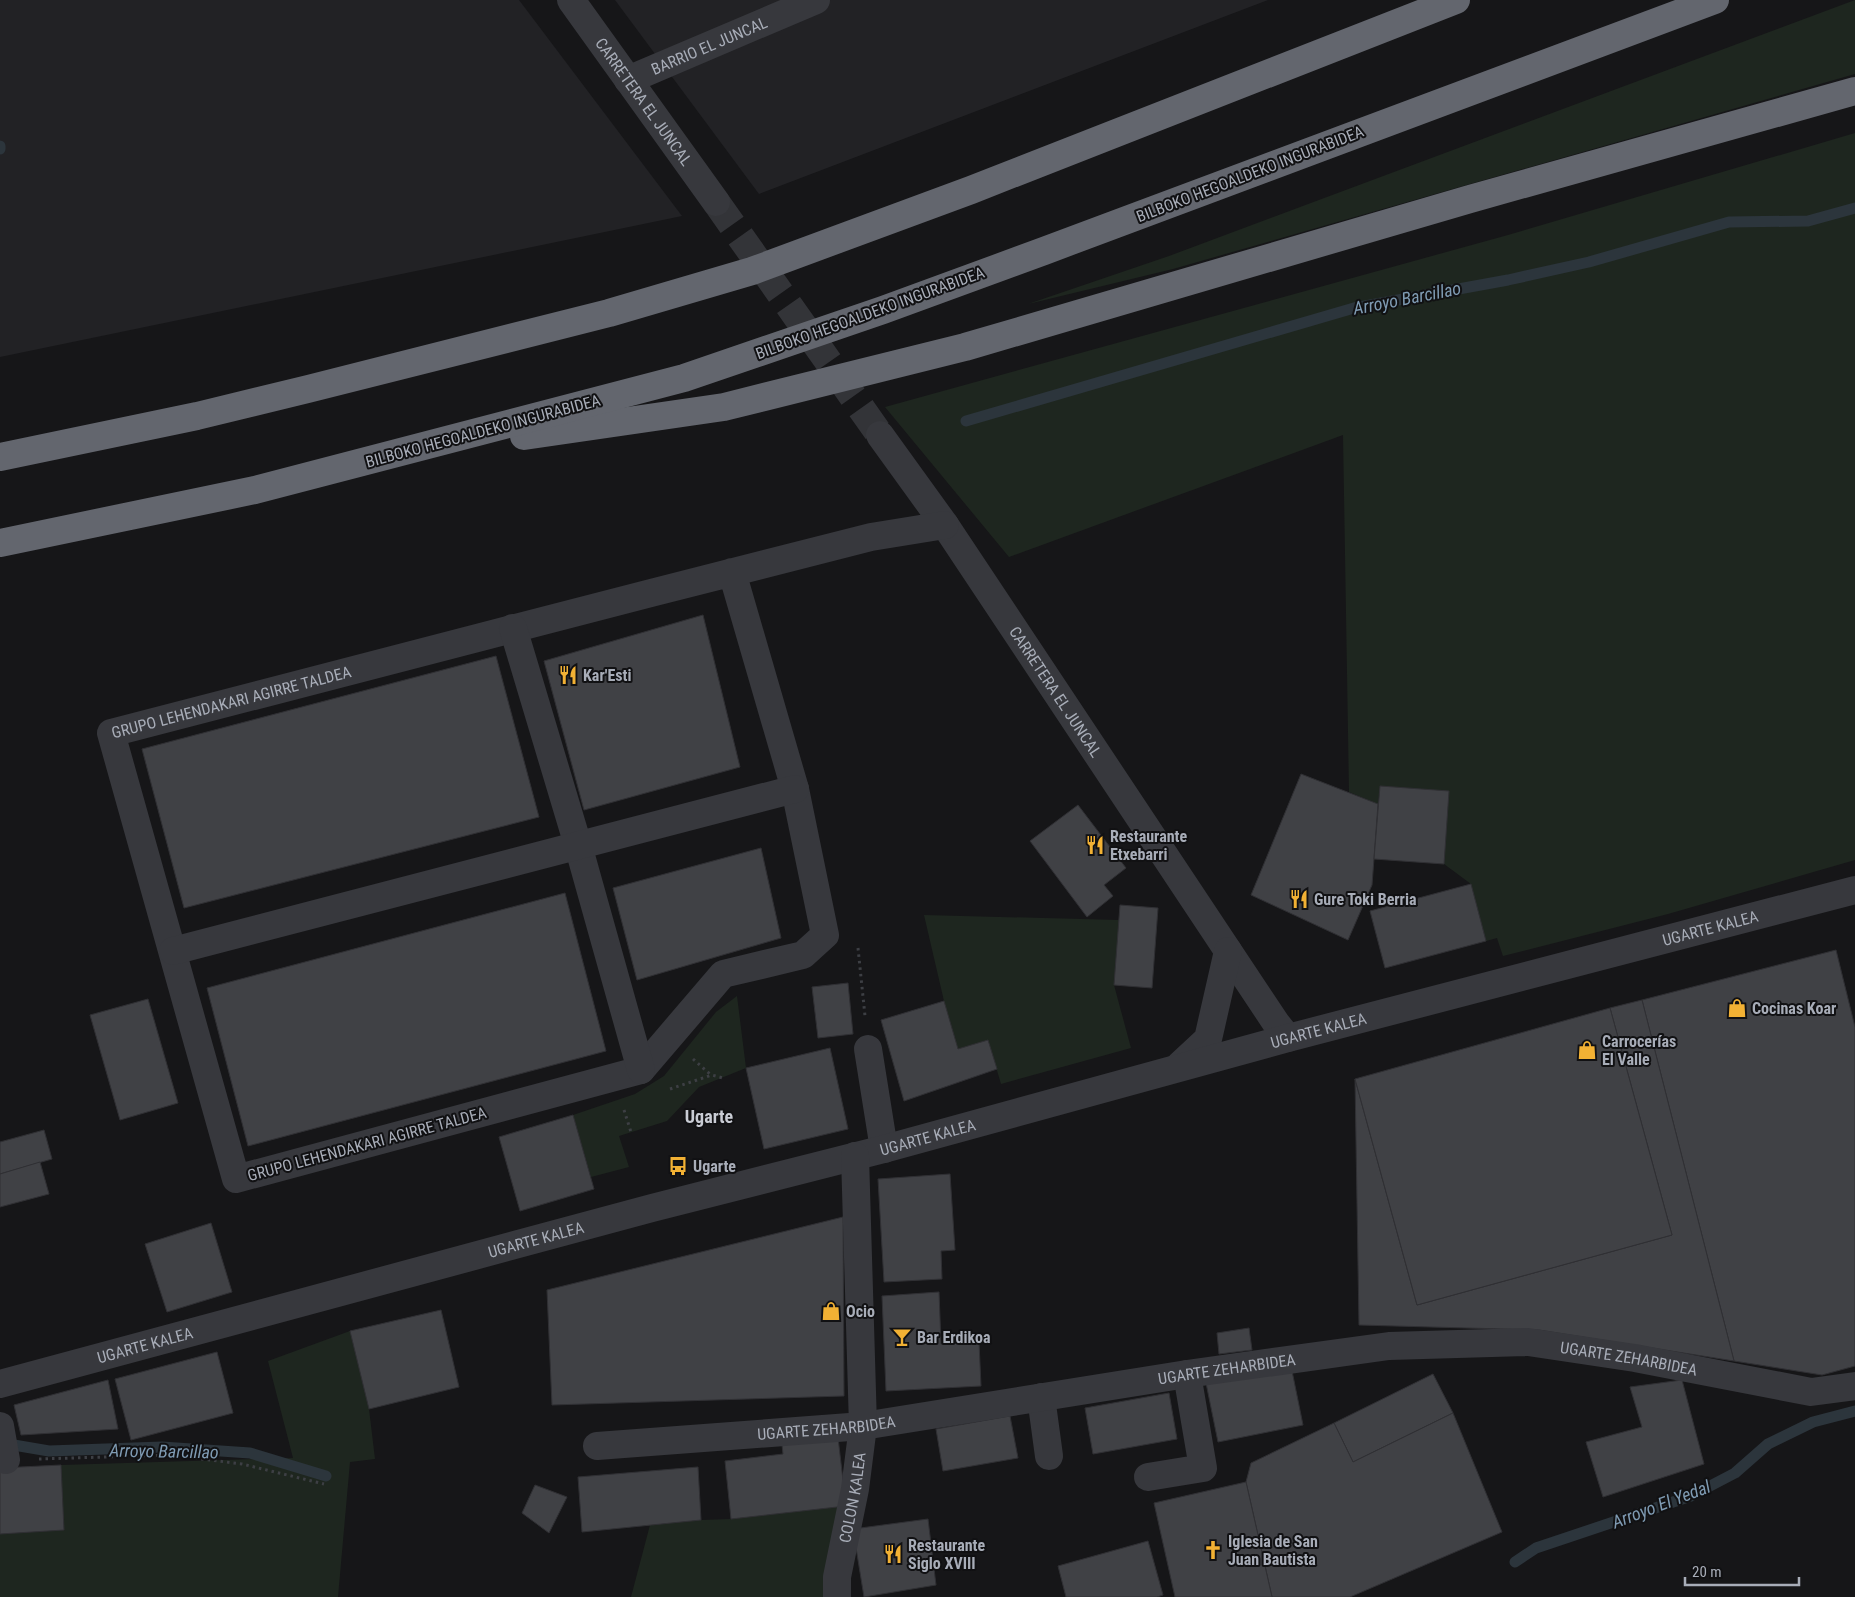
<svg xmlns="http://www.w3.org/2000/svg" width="1855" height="1597" font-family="'Roboto Condensed',sans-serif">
<rect width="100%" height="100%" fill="#161618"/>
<g fill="#222225">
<path d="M 0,0 L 519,0 L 682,216 L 0,357 Z"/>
<path d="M 615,0 L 1268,0 L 759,194 Z"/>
</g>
<g fill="#1e261f">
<path d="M 1855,0 L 1855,74 L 1173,269 L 1028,304 L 1169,256 Z"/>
<path d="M 1855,133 L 1855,860 L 1668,914 L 1503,956 L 1497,938 L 1486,941 L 1471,884 L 1444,864 L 1449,791 L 1380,786 L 1378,804 L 1349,792 L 1343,435 L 1009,557 L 885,407 L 1508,235 Z"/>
<path d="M 924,915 L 1119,920 L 1114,985 L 1131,1048 L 1001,1084 L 988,1040 L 958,1049 L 944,1001 Z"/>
<path d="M 737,996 L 746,1068 L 699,1087 L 667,1121 L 619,1136 L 629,1167 L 591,1177 L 573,1115 L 635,1094 L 664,1076 L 716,1012 Z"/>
<path d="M 350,1331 L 369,1409 L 375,1459 L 350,1462 L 338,1597 L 0,1597 L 0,1534 L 64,1530 L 61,1465 L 293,1458 L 268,1361 Z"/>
<path d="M 846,1506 L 824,1597 L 631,1597 L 650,1525 L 701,1520 L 731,1519 Z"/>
</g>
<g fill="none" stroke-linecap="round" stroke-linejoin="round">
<g stroke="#2c353c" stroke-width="11">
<path d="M 0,146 L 0,149"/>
<path d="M 966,421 L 1354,308 L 1508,280 L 1589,262 L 1729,222 L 1808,221 L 1855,208"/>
<path d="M 2,1443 L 49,1451 L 162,1447 L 250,1453 L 326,1476"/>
<path d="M 1515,1562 L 1536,1548 L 1691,1496 L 1735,1473 L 1768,1444 L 1813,1422 L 1855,1411"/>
</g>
</g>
<g fill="#404145" stroke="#303034">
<path d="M 703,615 L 740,767 L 584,810 L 544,661 Z"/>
<path d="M 496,656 L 539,817 L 184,908 L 142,749 Z"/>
<path d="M 1301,774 L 1378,804 L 1372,885 L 1348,940 L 1251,895 Z"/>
<path d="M 1380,786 L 1449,791 L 1444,864 L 1374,859 Z"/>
<path d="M 1078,805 L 1126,868 L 1104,885 L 1113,896 L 1087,917 L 1030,841 Z"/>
<path d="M 761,848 L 781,938 L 637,980 L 613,888 Z"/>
<path d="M 1471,884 L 1486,941 L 1385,968 L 1370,911 Z"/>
<path d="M 565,893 L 606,1051 L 248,1146 L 207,988 Z"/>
<path d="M 1120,905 L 1158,908 L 1152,988 L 1114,985 Z"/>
<path d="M 1836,950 L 1855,1027 L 1855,1366 L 1822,1375 L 1734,1361 L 1642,1000 Z"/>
<path d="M 848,983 L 853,1034 L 818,1038 L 812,987 Z"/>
<path d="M 148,999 L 178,1103 L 120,1120 L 90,1015 Z"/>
<path d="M 1642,1000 L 1734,1361 L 1539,1330 L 1359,1325 L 1355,1079 L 1417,1305 L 1672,1235 L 1610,1008 Z"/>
<path d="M 944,1001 L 958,1049 L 988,1040 L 997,1069 L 904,1101 L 881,1020 Z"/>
<path d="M 1610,1008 L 1672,1235 L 1417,1305 L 1355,1079 Z"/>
<path d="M 830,1048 L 848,1129 L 764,1149 L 746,1068 Z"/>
<path d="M 573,1115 L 594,1189 L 520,1211 L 499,1137 Z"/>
<path d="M 44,1130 L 52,1159 L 0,1174 L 0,1142 Z"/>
<path d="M 40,1162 L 49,1194 L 0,1207 L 0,1174 Z"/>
<path d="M 950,1174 L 955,1250 L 941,1251 L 942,1279 L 884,1282 L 878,1179 Z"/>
<path d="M 843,1217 L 844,1396 L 552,1405 L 547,1290 Z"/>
<path d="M 211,1223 L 232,1292 L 167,1312 L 145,1244 Z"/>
<path d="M 939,1292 L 941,1344 L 979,1342 L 981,1386 L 886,1391 L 882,1296 Z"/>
<path d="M 441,1310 L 459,1387 L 369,1409 L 350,1331 Z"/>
<path d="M 1249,1328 L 1252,1350 L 1219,1354 L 1217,1333 Z"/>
<path d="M 217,1352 L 233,1413 L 131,1440 L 115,1379 Z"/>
<path d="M 1291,1366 L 1303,1425 L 1218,1442 L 1206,1383 Z"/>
<path d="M 1433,1374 L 1453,1413 L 1353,1462 L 1334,1423 Z"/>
<path d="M 108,1380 L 118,1429 L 21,1435 L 14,1405 Z"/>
<path d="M 1682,1380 L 1704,1464 L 1603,1497 L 1586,1442 L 1642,1427 L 1630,1387 Z"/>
<path d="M 1169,1393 L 1177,1439 L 1093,1454 L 1085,1408 Z"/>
<path d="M 1453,1413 L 1502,1532 L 1350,1597 L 1272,1597 L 1246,1482 L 1251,1463 L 1334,1423 L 1353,1462 Z"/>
<path d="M 1010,1416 L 1018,1458 L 943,1471 L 936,1429 Z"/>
<path d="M 837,1429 L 846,1506 L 731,1519 L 725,1461 L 783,1454 L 781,1435 Z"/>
<path d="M 61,1465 L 64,1530 L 0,1534 L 0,1468 Z"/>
<path d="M 698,1467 L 701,1520 L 582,1532 L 578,1477 Z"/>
<path d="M 1246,1482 L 1272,1597 L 1175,1597 L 1154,1503 Z"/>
<path d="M 535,1485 L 567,1497 L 549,1533 L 522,1513 Z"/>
<path d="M 928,1519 L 936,1585 L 864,1597 L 853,1529 Z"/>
<path d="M 1148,1541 L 1163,1595 L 1157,1597 L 1066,1597 L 1058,1566 Z"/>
</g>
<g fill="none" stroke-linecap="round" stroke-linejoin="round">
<path stroke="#333438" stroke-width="28" stroke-dasharray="28 14" stroke-linecap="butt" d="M 716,202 L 880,435"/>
<g stroke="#3d3f44" stroke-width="3" stroke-dasharray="2.5 4" stroke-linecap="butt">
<path d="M 858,948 L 865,1016"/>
<path d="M 693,1059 L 711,1075"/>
<path d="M 670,1089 L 712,1075 L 723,1078"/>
<path d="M 624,1110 L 631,1132"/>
<path d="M 39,1459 L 170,1455 L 242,1464 L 324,1484"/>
</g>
<g stroke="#37383d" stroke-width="28">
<path id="s1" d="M 571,0 L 716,202"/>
<path id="s2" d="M 628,80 L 816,0"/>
<path id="s3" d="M 880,435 L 945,525 L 1276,1023 L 1288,1038"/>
<path id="s4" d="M 732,572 L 795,789 L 825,935 L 803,955 L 723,974 L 641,1070 L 236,1179 L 111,733 L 651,593 L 871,537 L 945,525"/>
<path d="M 513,628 L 578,845 L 641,1070"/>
<path d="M 173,951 L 795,789"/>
<path d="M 868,1049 L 884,1149"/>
<path d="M 1180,1065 L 1208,1039 L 1228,951"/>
<path id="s5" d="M 0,1384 L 652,1208 L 884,1149 L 1288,1038 L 1855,890"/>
<path d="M 1041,1397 L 1049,1456"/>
<path d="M 0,1426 L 6,1460"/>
<path id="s6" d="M 597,1446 L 863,1426 L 1187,1374 L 1389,1346 L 1528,1342 L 1635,1358 L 1811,1392 L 1855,1386"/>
<path d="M 1148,1477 L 1203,1468 L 1187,1374"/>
<path id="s7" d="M 837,1597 L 837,1577 L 855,1489 L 863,1426 L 855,1156"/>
</g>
<g stroke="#63666e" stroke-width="28">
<path d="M 524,436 L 724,407 L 965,347 L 1470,199 L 1855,91"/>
<path d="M 0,457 L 197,416 L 308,389 L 609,313 L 752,271 L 971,190 L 1456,0"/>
<path d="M 0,543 L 255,490 L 684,378 L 883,310 L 1044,251 L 1715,0"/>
</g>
</g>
<defs>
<g id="restaurant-bare" transform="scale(1.5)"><path d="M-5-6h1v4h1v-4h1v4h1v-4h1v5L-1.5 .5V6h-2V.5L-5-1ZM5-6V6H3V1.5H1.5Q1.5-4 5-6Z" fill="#f2b134" stroke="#111113" stroke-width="2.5" paint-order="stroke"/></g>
<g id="shop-bare" transform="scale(1.5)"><path d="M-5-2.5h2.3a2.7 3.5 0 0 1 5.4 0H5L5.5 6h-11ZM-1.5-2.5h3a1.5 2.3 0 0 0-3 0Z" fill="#f2b134" stroke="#111113" stroke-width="2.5" paint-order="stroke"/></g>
<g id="bus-bare" transform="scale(1.5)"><path d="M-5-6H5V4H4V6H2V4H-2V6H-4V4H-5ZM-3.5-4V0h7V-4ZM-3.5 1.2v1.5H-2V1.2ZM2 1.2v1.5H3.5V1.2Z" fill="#f2b134" stroke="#111113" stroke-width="2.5" paint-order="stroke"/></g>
<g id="bar-bare" transform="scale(1.5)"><path d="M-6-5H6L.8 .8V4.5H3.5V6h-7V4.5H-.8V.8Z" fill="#f2b134" stroke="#111113" stroke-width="2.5" paint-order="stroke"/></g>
<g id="church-bare" transform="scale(1.5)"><path d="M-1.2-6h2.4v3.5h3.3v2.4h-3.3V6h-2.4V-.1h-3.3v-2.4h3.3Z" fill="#f2b134" stroke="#111113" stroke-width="2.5" paint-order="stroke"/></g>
</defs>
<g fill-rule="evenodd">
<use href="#restaurant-bare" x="568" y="675"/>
<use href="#restaurant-bare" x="1095" y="845"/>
<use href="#restaurant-bare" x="1299" y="899"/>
<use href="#shop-bare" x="1737" y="1008"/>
<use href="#shop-bare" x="1587" y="1050"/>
<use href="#bus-bare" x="678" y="1166"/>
<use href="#shop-bare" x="831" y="1311"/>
<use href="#bar-bare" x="902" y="1337"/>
<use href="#church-bare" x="1213" y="1550"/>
<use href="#restaurant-bare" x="893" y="1554"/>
</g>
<g text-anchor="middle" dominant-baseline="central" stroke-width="4" stroke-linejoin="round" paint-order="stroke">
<g font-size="16" fill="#a8adb8" stroke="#111113">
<text stroke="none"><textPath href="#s2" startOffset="88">BARRIO EL JUNCAL</textPath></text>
<text stroke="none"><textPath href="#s1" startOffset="125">CARRETERA EL JUNCAL</textPath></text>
<text transform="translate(1250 174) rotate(-21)">BILBOKO HEGOALDEKO INGURABIDEA</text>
<text transform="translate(870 313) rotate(-20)">BILBOKO HEGOALDEKO INGURABIDEA</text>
<text transform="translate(483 431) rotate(-15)">BILBOKO HEGOALDEKO INGURABIDEA</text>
<text stroke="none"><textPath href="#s3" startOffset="311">CARRETERA EL JUNCAL</textPath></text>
<text stroke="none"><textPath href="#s4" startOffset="1620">GRUPO LEHENDAKARI AGIRRE TALDEA</textPath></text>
<text stroke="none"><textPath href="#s5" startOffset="1770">UGARTE KALEA</textPath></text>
<text stroke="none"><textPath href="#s5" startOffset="1365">UGARTE KALEA</textPath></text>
<text stroke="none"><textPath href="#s5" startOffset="960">UGARTE KALEA</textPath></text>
<text transform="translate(367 1144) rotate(-15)">GRUPO LEHENDAKARI AGIRRE TALDEA</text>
<text stroke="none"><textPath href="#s5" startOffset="555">UGARTE KALEA</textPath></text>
<text stroke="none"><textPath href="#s5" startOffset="150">UGARTE KALEA</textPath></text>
<text stroke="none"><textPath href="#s6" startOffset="1040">UGARTE ZEHARBIDEA</textPath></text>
<text stroke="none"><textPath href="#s6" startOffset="635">UGARTE ZEHARBIDEA</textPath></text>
<text stroke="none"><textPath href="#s6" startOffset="230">UGARTE ZEHARBIDEA</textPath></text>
<text stroke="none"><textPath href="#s7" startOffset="101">COLON KALEA</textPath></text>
</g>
<g font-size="16" font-weight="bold" fill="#a8adb8" stroke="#111113" text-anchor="start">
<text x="583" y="675">Kar'Esti</text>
<text x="1110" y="836">Restaurante<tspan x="1110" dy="18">Etxebarri</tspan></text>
<text x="1314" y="899">Gure Toki Berria</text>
<text x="1752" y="1008">Cocinas Koar</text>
<text x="1602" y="1041">Carrocerías<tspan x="1602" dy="18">El Valle</tspan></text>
<text x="693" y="1166">Ugarte</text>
<text x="846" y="1311">Ocio</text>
<text x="917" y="1337">Bar Erdikoa</text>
<text x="1228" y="1541">Iglesia de San<tspan x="1228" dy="18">Juan Bautista</tspan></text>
<text x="908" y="1545">Restaurante<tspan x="908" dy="18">Siglo XVIII</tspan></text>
</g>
<g font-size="18" font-style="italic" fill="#7f9bb3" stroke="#111113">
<text transform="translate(1407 298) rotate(-11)">Arroyo Barcillao</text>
<text transform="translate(164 1451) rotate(1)">Arroyo Barcillao</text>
<text transform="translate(1661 1504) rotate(-21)">Arroyo El Yedal</text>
</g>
<g font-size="18" font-weight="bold" fill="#c9ccd4" stroke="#111113">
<text x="709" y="1116">Ugarte</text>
</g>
</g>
<path d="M1685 1577v8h114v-8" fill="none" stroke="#a8adb8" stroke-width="2.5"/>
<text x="1692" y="1577" font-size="15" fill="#a8adb8" stroke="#111113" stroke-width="4" paint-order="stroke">20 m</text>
</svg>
